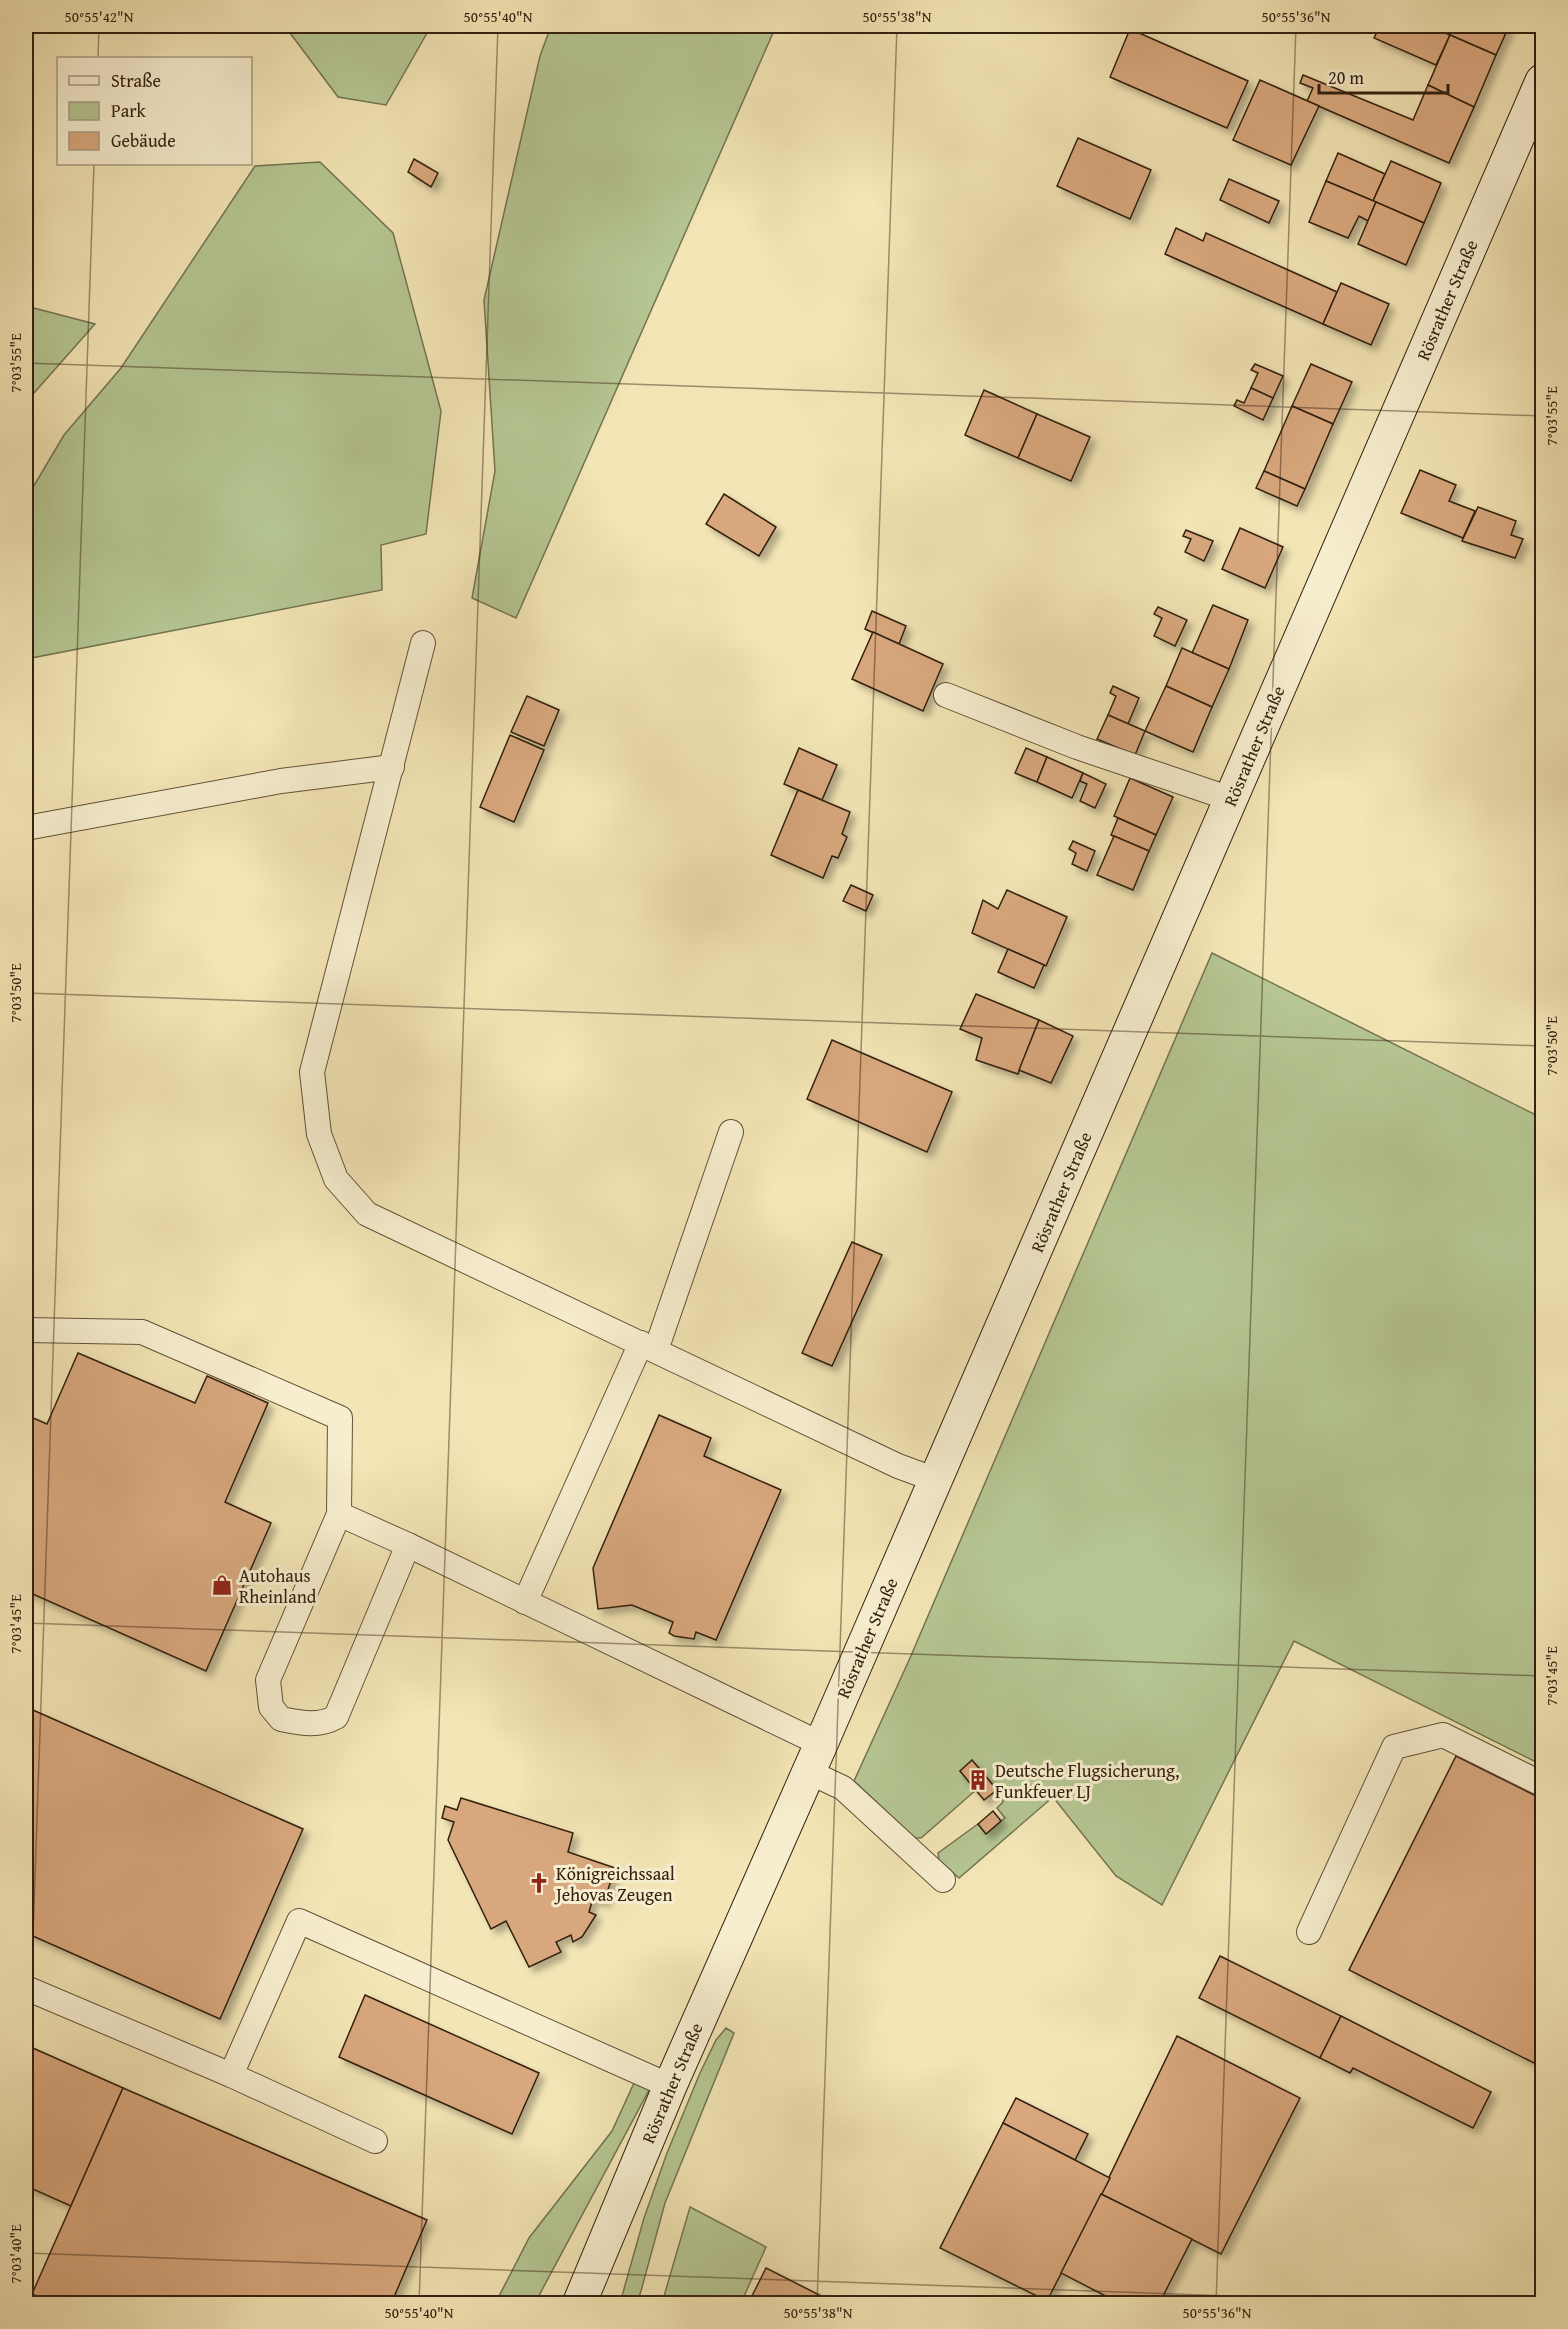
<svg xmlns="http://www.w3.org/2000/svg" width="1568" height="2329" font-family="'Gentium Book Plus',serif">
<defs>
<filter id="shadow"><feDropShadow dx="5.5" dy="5.5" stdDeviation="3" flood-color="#0004"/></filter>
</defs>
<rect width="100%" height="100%" fill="#f3e5b5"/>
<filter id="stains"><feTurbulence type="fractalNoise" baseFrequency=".00333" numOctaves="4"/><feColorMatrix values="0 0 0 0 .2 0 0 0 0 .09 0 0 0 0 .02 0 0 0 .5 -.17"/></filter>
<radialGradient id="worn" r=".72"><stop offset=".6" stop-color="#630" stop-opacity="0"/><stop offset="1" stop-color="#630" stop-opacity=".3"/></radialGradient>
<g fill="#b5c692" stroke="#747350" stroke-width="1.5">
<path d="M 287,26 L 431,26 L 386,105 L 338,97 L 287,29 Z"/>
<path d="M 551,26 L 776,26 L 516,618 L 472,598 L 495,471 L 484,300 L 540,56 Z"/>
<path d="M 320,162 L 393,233 L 441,411 L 426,534 L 381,545 L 382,590 L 26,659 L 26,499 L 64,435 L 121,368 L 255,166 Z"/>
<path d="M 26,306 L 95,324 L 26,402 Z"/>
<path d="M 1212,953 L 1542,1118 L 1542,1765 L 1294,1641 L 1162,1905 L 1116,1876 L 1053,1797 L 959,1878 L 939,1860 L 938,1853 L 978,1824 L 986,1834 L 1005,1818 L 997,1808 L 1003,1802 L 1001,1794 L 972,1760 L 960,1771 L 976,1790 L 921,1838 L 915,1838 L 854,1781 L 910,1658 Z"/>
<path d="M 726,2028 L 734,2033 L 665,2203 L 641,2291 L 637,2303 L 620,2303 L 644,2218 L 667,2153 L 700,2073 L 716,2040 Z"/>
<path d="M 634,2083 L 649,2090 L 535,2303 L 495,2304 L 529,2238 L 612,2131 Z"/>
<path d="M 690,2207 L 766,2247 L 741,2303 L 662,2303 Z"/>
</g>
<g fill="#d8a77d" stroke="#32200f" stroke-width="1.5" filter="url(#shadow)">
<path d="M 1380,26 L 1429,26 L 1450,35 L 1436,65 L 1374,38 Z"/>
<path d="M 1454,26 L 1509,26 L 1496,55 L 1450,35 Z"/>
<path d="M 1130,29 L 1248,81 L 1227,128 L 1110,77 Z"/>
<path d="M 1450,35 L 1496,55 L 1474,107 L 1428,85 Z"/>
<path d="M 1303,75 L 1413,120 L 1428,85 L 1474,107 L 1449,163 L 1307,101 L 1313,88 L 1300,83 Z"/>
<path d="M 1260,80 L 1319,106 L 1291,165 L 1233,140 Z"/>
<path d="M 1078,138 L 1151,170 L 1130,219 L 1057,186 Z"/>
<path d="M 1338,153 L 1385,174 L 1373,201 L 1326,181 Z"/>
<path d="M 414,159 L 438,173 L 431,187 L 408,172 Z"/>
<path d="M 1391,161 L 1441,183 L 1424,223 L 1373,201 Z"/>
<path d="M 1229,179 L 1279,201 L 1269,223 L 1220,200 Z"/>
<path d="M 1326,181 L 1376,202 L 1368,221 L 1359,216 L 1348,238 L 1309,222 Z"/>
<path d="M 1376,202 L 1424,223 L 1406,265 L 1358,244 Z"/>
<path d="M 1176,228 L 1203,241 L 1206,233 L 1337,292 L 1323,324 L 1165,254 Z"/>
<path d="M 1341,283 L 1389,304 L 1371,345 L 1323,324 Z"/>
<path d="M 1255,364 L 1283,376 L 1273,398 L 1251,388 L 1258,373 L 1251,370 Z"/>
<path d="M 1311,364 L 1352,382 L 1333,424 L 1292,406 Z"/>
<path d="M 1251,388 L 1273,398 L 1263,420 L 1234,406 L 1237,400 L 1244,403 Z"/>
<path d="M 984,390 L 1037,414 L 1018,458 L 965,435 Z"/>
<path d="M 1292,406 L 1333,424 L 1305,489 L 1264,471 Z"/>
<path d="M 1037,414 L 1090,437 L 1071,481 L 1018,458 Z"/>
<path d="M 1420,470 L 1456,485 L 1449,501 L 1475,511 L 1463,538 L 1401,513 Z"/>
<path d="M 1264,471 L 1305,489 L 1297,506 L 1256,488 Z"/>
<path d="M 724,494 L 776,527 L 759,556 L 706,524 Z"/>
<path d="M 1478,507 L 1516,521 L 1511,535 L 1523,539 L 1515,558 L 1462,541 Z"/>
<path d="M 1240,528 L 1283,547 L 1265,588 L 1222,569 Z"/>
<path d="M 1186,530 L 1213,541 L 1204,561 L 1185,552 L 1191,539 L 1183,536 Z"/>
<path d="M 1213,605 L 1248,620 L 1229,669 L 1192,653 Z"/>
<path d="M 1158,607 L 1187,620 L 1175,646 L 1154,636 L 1162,618 L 1154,614 Z"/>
<path d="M 872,611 L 906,626 L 899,644 L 865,629 Z"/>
<path d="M 873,632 L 943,664 L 923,711 L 852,679 Z"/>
<path d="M 1182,648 L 1229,669 L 1212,707 L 1166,686 Z"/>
<path d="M 1113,686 L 1139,698 L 1128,724 L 1108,715 L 1116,696 L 1110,693 Z"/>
<path d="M 1166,686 L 1212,707 L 1193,752 L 1145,731 Z"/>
<path d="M 527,696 L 559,710 L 544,746 L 511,732 Z"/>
<path d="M 1108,715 L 1145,731 L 1135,755 L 1097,739 Z"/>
<path d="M 510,735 L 544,750 L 514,822 L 480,807 Z"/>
<path d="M 799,748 L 837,765 L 822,800 L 784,784 Z"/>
<path d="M 1026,748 L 1047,757 L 1037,782 L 1015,773 Z"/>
<path d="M 1047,757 L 1083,773 L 1072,798 L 1037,782 Z"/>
<path d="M 1083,773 L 1106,784 L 1095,808 L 1080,801 L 1087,784 L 1080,781 Z"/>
<path d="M 1130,778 L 1173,797 L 1156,835 L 1114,816 Z"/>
<path d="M 798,790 L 850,812 L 842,834 L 847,837 L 838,858 L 832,856 L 823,878 L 771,855 Z"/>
<path d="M 1118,818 L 1156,835 L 1149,851 L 1111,835 Z"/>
<path d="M 1114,836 L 1149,851 L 1133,890 L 1097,875 Z"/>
<path d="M 1073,841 L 1095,851 L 1087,871 L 1072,864 L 1076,853 L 1069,849 Z"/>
<path d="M 851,885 L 873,895 L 866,911 L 843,901 Z"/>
<path d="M 1007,890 L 1067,917 L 1046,966 L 972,933 L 983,900 L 998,909 Z"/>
<path d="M 1008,949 L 1044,965 L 1034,988 L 998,972 Z"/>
<path d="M 976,994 L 1039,1020 L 1018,1074 L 976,1060 L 982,1038 L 960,1029 Z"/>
<path d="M 1039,1020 L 1073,1036 L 1051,1083 L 1019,1070 Z"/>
<path d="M 832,1040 L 952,1092 L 927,1152 L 807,1099 Z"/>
<path d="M 852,1242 L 882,1255 L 832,1366 L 802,1353 Z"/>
<path d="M 78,1353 L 195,1403 L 207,1376 L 268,1403 L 225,1502 L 271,1523 L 206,1671 L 26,1591 L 26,1415 L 47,1424 Z"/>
<path d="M 659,1415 L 711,1438 L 704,1456 L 781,1490 L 716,1640 L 696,1632 L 694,1639 L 674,1636 L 669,1633 L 673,1622 L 632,1605 L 598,1609 L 593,1568 Z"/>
<path d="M 26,1707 L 303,1829 L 220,2019 L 26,1933 Z"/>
<path d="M 1456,1756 L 1542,1799 L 1542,2067 L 1349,1970 Z"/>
<path d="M 972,1760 L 997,1790 L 984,1800 L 960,1771 Z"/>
<path d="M 461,1798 L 573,1833 L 568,1852 L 615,1868 L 604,1902 L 593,1898 L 589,1912 L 596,1915 L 582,1937 L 573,1942 L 571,1935 L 556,1942 L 561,1952 L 529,1967 L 506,1921 L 491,1929 L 448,1840 L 454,1822 L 442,1818 L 445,1806 L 457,1810 Z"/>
<path d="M 993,1811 L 1001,1821 L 986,1834 L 978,1824 Z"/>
<path d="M 1220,1956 L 1341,2016 L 1320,2058 L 1199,1998 Z"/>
<path d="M 365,1995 L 539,2073 L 512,2134 L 339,2057 Z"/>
<path d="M 1341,2016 L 1491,2092 L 1473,2128 L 1353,2068 L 1350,2073 L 1320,2058 Z"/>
<path d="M 1177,2036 L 1300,2098 L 1221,2254 L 1101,2194 Z"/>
<path d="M 26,2045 L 123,2088 L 71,2206 L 26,2186 Z"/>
<path d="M 123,2088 L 427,2220 L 391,2304 L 54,2304 L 32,2294 Z"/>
<path d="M 1016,2098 L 1088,2134 L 1075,2160 L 1003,2123 Z"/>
<path d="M 1003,2123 L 1110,2178 L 1047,2301 L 940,2248 Z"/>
<path d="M 1101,2194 L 1192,2239 L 1159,2304 L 1121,2304 L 1061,2273 Z"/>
<path d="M 766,2268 L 837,2304 L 748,2304 Z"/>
</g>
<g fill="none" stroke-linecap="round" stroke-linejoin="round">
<g stroke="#625138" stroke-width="26">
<g id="service">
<path d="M 423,643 L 312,1072 L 319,1134 L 336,1179 L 367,1214 L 898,1466 L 936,1480"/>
<path d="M 946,695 L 1077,747 L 1231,799"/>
<path d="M 26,828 L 281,781 L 392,767"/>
<path d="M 26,1330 L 142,1332 L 340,1418 L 339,1514 L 408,1545 L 821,1744"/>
<path d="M 656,1350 L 731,1132"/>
<path d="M 339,1514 L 268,1680 L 271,1707 L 281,1719 C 301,1723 318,1727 336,1717 L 408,1545"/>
<path d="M 525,1602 L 641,1343"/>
<path d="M 807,1771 L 843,1788 L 943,1880"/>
<path d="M 1309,1932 L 1394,1747 L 1443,1735 L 1542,1784"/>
<path d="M 26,1988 L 231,2075"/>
<path d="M 375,2141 L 231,2075 L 299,1921 L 670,2086"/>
</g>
</g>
<g stroke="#32200f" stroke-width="35">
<path id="secondary" d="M 579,2304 L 670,2086 L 821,1744 L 1542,81"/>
</g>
<use href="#service" stroke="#f7eecf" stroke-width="24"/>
<use href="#secondary" stroke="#f7eecf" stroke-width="33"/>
</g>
<path fill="none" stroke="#32200f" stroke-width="1.5" stroke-opacity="0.45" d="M 98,58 L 99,26M 26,363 L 1542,416M 26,993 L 1542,1046M 26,1623 L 1542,1676M 26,2138 L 94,164M 26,2253 L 1458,2304M 419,2304 L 498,26M 817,2304 L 897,26M 1216,2304 L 1296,26"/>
<defs>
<g id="shop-bare" transform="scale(1.62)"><path d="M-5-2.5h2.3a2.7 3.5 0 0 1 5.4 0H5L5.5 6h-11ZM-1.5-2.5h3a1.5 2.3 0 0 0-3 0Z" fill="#8f2418" stroke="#f7eecf" stroke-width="2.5" paint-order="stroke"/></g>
<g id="building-bare" transform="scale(1.62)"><path d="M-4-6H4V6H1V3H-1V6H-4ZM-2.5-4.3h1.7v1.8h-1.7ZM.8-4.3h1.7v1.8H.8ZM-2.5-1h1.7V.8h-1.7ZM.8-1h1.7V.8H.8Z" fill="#8f2418" stroke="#f7eecf" stroke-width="2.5" paint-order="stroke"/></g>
<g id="church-bare" transform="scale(1.62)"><path d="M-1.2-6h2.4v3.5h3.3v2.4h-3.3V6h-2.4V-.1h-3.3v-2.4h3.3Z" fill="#8f2418" stroke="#f7eecf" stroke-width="2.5" paint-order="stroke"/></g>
</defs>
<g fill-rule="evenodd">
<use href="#shop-bare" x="222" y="1585"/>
<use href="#building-bare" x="978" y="1780"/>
<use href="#church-bare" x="539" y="1883"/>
</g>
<g text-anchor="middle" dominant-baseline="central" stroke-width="6" stroke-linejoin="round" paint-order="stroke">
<g font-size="18" fill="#32200f" stroke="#f7eecf">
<text transform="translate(1447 300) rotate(-67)">Rösrather Straße</text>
<text transform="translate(1254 746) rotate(-67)">Rösrather Straße</text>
<text transform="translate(1061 1192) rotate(-67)">Rösrather Straße</text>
<text transform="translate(867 1638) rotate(-67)">Rösrather Straße</text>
<text transform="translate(672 2083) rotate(-67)">Rösrather Straße</text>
</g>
<g font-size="18" fill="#32200f" stroke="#f7eecf" text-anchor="start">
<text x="239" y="1575">Autohaus<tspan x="239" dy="21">Rheinland</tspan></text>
<text x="995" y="1770">Deutsche Flugsicherung,<tspan x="995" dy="21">Funkfeuer LJ</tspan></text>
<text x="556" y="1873">Königreichssaal<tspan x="556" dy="21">Jehovas Zeugen</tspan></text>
</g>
</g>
<rect width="1568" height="2329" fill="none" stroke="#f3e5b5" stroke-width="66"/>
<rect x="57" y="57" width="195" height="108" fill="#f7eecf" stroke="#a89c82" stroke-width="1.5"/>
<rect x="69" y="76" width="30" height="9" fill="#f7eecf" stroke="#a89c82" stroke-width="1.5"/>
<text x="111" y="87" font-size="18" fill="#32200f">Straße</text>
<rect x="69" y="102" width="30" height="18" fill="#b5c692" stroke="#a89c82" stroke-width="1.5"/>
<text x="111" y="117" font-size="18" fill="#32200f">Park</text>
<rect x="69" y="132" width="30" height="18" fill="#d8a77d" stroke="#a89c82" stroke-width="1.5"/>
<text x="111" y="147" font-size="18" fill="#32200f">Gebäude</text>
<path d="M1319 84v9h129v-9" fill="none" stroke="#32200f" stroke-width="3"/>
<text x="1328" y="84" font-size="18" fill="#32200f" stroke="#f7eecf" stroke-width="4.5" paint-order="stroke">20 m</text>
<rect x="33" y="33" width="1502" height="2263" fill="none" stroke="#32200f" stroke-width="2"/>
<g font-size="15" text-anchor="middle" fill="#32200f">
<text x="99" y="22">50°55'42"N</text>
<text x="498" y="22">50°55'40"N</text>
<text x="897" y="22">50°55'38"N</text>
<text x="1296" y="22">50°55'36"N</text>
<text transform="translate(16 363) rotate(-90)" y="5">7°03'55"E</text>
<text transform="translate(1552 416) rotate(-90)" y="5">7°03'55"E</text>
<text transform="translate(16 993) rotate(-90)" y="5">7°03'50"E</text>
<text transform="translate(1552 1046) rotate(-90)" y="5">7°03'50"E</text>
<text transform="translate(16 1624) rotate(-90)" y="5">7°03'45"E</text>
<text transform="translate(1552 1676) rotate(-90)" y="5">7°03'45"E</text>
<text transform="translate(16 2254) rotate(-90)" y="5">7°03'40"E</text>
<text x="419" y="2318">50°55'40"N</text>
<text x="818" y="2318">50°55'38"N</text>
<text x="1217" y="2318">50°55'36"N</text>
</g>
<rect width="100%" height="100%" filter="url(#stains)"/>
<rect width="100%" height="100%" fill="url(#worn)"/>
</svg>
